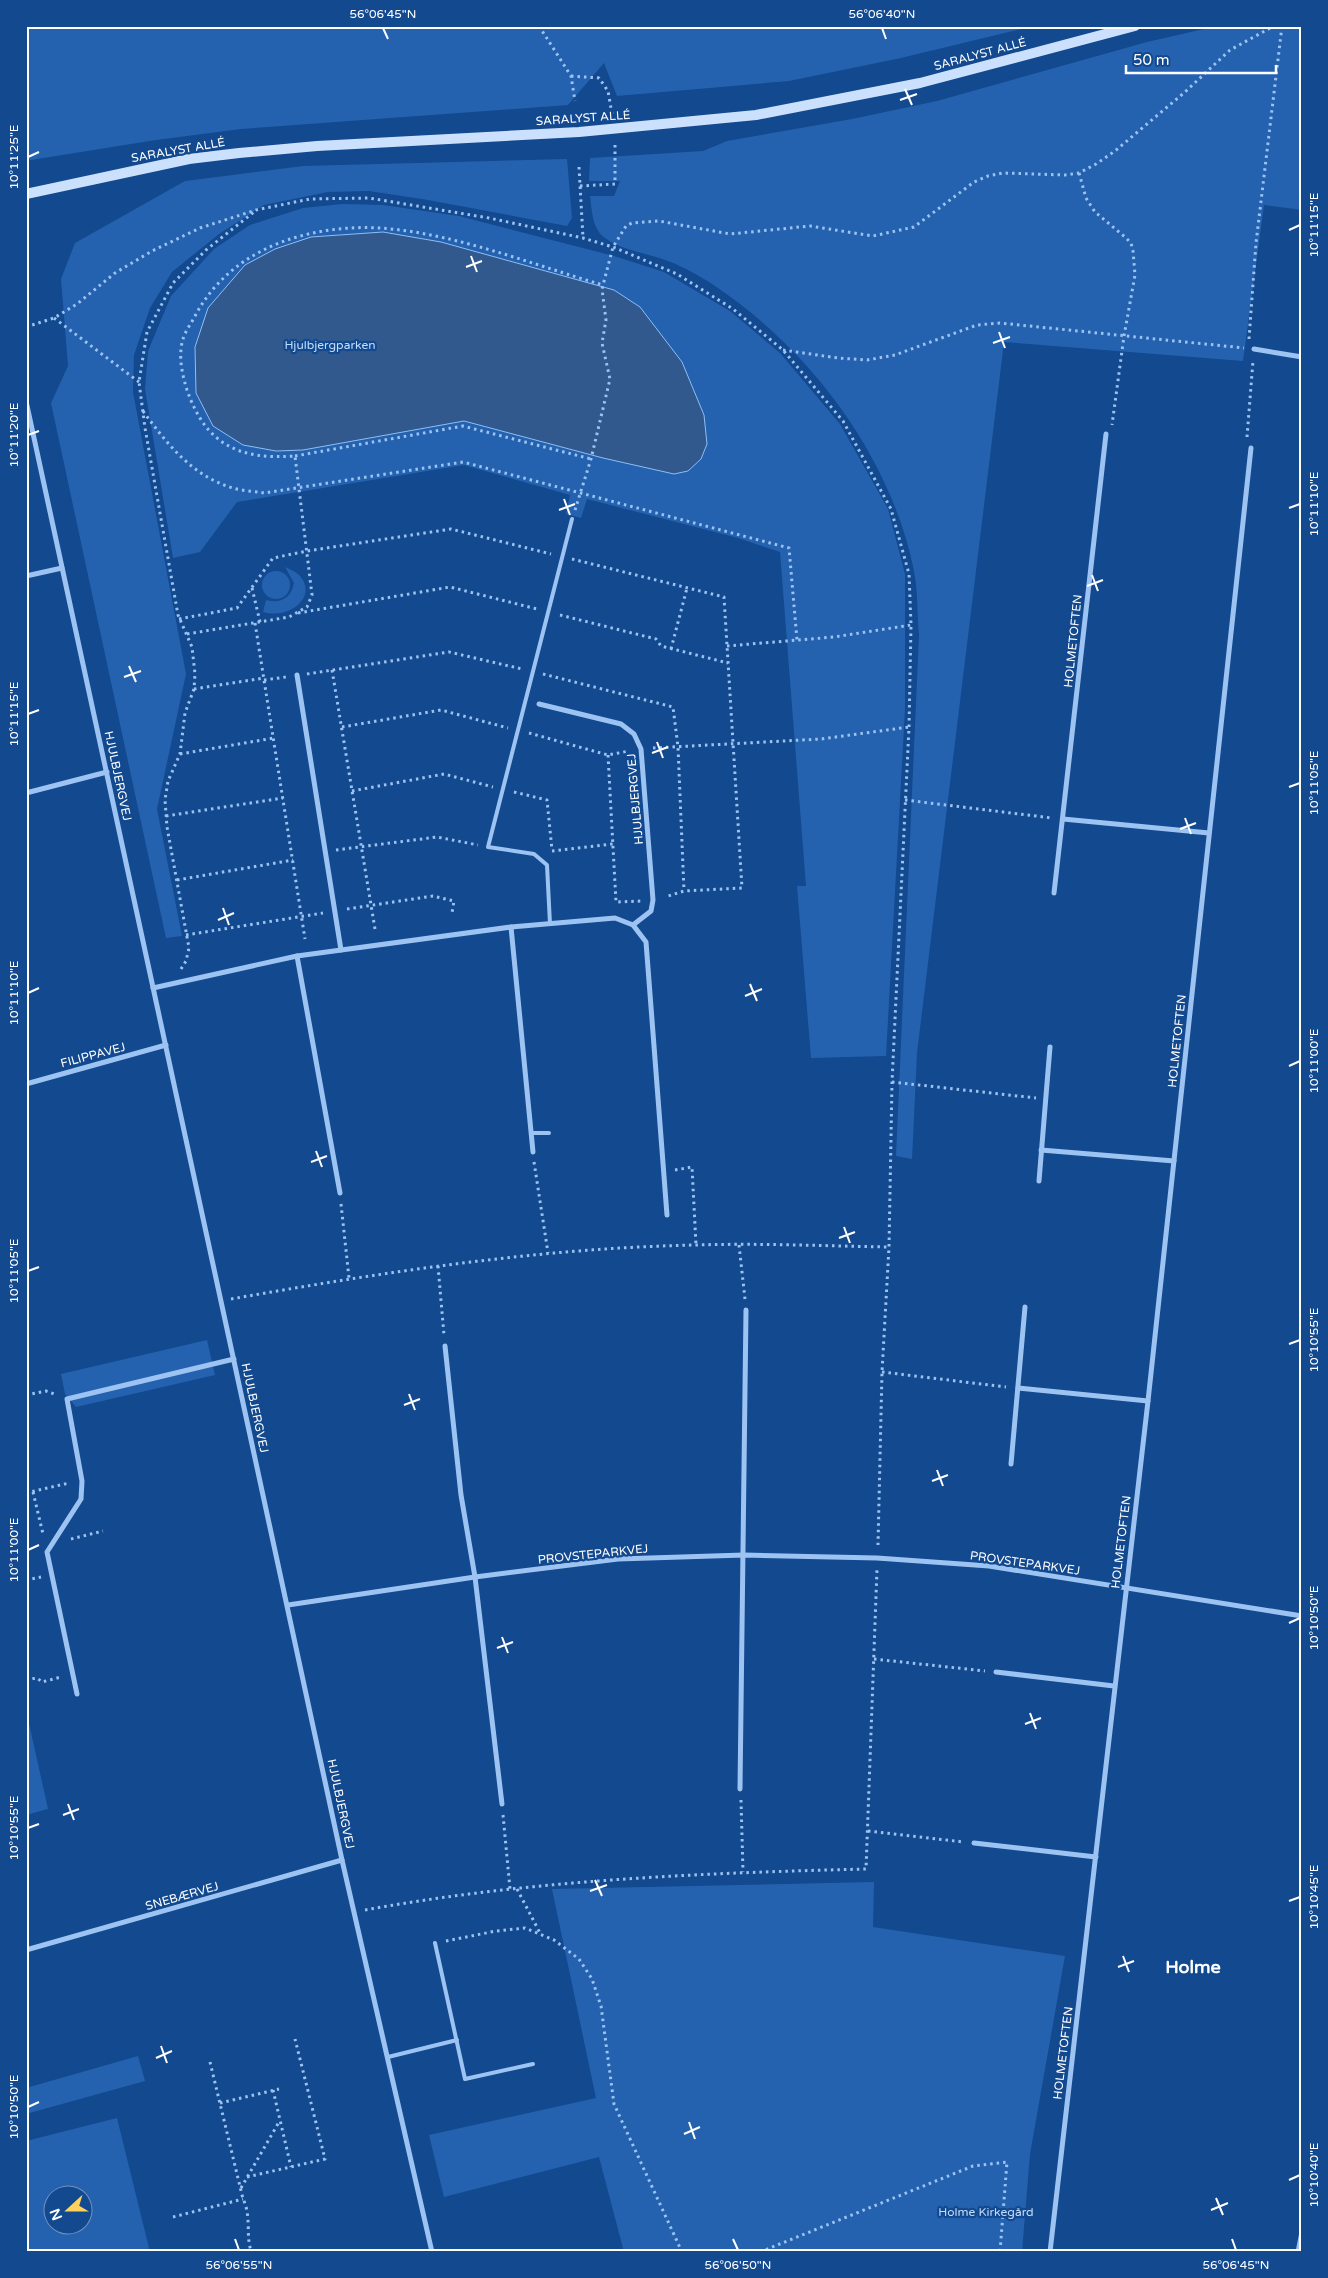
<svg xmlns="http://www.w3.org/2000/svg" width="1328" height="2278" font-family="'Varela Round',sans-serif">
<rect width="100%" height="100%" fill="#12498f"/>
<g fill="#2462af" fill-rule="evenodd">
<path d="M 26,26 L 1034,26 L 901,58 L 789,81 L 617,96 L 604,63 L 568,105 L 241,129 L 156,140 L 31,160 L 26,159 Z"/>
<path d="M 1217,26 L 1302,26 L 1302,210 L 1264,205 L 1243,361 L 1004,342 L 917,1053 L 912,1159 L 896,1156 L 919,635 C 917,614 918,591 914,571 C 891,456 809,348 712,284 C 698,275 680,265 665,260 C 646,253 621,250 605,238 C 592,229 592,210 590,196 L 614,196 L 620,181 L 589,181 L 590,158 L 703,151 L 727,141 L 852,119 L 937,101 L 1147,42 Z"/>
<path d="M 567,159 L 572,218 L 567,226 L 428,200 L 369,191 L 328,192 L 264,205 L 219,234 L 172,272 L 150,308 L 134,355 L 133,392 L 186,674 L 157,809 L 182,936 L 166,938 L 51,403 L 68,366 L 61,279 L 75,243 L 185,181 L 303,166 Z"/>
<path d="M 342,204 L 383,205 L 459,216 L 614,256 L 664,272 L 730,311 L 780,353 L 840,424 L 888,509 L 905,574 L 905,709 L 886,1056 L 811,1058 L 797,886 L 806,886 L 780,552 L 738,538 L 587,499 L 581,518 L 566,514 L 570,495 L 464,465 L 237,502 L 200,552 L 173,558 L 145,389 L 148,351 L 171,296 L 214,249 L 250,225 L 303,208 Z"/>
<path d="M 285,567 C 289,569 295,571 299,575 C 319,596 290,620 263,612 L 266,600 C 281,604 291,598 294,583 Z"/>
<circle cx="276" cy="585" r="14"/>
<path d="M 207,1340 L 215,1375 L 76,1407 L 65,1394 L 61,1374 Z"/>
<path d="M 26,1710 L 48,1809 L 26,1815 Z"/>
<path d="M 874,1882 L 873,1927 L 1065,1956 L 1030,2154 L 1022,2252 L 624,2252 L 599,2157 L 444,2197 L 429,2135 L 596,2098 L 552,1889 Z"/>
<path d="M 138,2056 L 145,2081 L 26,2114 L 26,2088 Z"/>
<path d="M 117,2118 L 150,2252 L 26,2252 L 26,2141 ZM 52,2196 L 82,2196 L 82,2226 L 52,2226 Z"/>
</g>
<path fill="#31598d" stroke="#8ebef5" d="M 383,232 L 441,242 L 614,290 L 640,307 L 682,362 L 704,415 L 707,444 L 701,459 L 688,471 L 674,474 L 603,458 L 464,421 L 303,450 L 276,451 L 243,445 L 213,426 L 196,393 L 195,347 L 208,308 L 245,265 L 275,249 L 311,237 Z"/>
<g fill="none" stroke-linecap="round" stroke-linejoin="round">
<g stroke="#9dc3f2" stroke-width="3" stroke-dasharray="2.5 4" stroke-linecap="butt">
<path d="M 539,26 L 571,76 L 575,101"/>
<path d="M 571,76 L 599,78 L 608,91 L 612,114"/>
<path d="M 579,167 L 583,238"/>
<path d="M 1079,173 L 1086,198 L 1095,212 L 1125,237 L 1131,243 L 1133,251 L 1135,275 L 1124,336 L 1112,425"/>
<path d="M 580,186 L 615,184 L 615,142"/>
<path d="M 54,318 L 139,382"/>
<path d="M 26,327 L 54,318 L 77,304 L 115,273 L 152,251 L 200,228 L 256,210 L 310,199 L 369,198 L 489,218 L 583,238 L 613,247 L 677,274 L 733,309 L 783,350 L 843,421 L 891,509 L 909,574 L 911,625 L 909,727 L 892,1082 L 889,1247 L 882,1372 L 878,1545"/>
<path d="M 1249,339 L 1256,243 L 1282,26"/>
<path d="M 783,350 L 838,358 L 867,360 L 895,355 L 977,325 L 1000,323 L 1244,348"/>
<path d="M 143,411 C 167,444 192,476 233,488 C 242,491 254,491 264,493 L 463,462 L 789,548 L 797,640"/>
<path d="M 1247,437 L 1253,361"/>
<path d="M 295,456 L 463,426 L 591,459"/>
<path d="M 575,510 L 591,459 L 610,379 L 602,343 L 606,320 L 602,289 L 613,247 L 626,226 L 632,223 L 659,221 L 730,234 L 810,226 L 873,236 L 914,227 L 974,182 L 988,176 L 1003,173 L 1065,175 L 1079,173 L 1096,164 L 1115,151 L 1185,92 L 1230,50 L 1274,26"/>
<path d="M 572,559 L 724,597 L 742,888 L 684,891 L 665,897"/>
<path d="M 252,588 L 260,622"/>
<path d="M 298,613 L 450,587 L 537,609"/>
<path d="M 560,615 L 656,639 L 661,646 L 728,663"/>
<path d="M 179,619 L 237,608 L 273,558 L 307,551 L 451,529 L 551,554"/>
<path d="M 255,623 L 305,939"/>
<path d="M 187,634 L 289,617 L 307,607 L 312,595 L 295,456 C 239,460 206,445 187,390 C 182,374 178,356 183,339 C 185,332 190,325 194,318 C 224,259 285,232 350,228 C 430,223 526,263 603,285"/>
<path d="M 26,638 L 32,636"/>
<path d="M 727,646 L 834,637 L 911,625"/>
<path d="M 671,649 L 687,588"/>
<path d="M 332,670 L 375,929"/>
<path d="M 307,674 L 449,652 L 522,669"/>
<path d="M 543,674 L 673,707 L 678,747 L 684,891"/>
<path d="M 264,680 L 286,677"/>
<path d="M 194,689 L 264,678"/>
<path d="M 342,727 L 441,710 L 508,728"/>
<path d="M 529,733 L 608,755 L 629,751"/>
<path d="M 653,748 L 821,739 L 909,727"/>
<path d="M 180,754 L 274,738"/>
<path d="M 608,755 L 616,902 L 642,901"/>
<path d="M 352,791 L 444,774 L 493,787"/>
<path d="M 514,792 L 547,800 L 552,850"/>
<path d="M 905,800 L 1052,818"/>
<path d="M 166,816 L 283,798"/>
<path d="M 336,850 L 437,837 L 478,845"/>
<path d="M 552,851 L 613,844"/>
<path d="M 177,880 L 293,860"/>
<path d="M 347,909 L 433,896 L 454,901 L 452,913"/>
<path d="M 186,935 L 323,913"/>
<path d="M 181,969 L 186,961 L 189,948 L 167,827 L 165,800 L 168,781 L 180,754 L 185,713 L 194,689 L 195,674 L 192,647 L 178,615 L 145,428 L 139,382 L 147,332 L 173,283 L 206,250 L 254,212"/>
<path d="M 892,1082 L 1036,1098"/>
<path d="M 534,1162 L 548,1253"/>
<path d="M 675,1170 L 692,1167 L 696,1245"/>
<path d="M 341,1204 L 349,1278"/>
<path d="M 739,1245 L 745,1299"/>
<path d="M 438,1266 L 444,1335"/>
<path d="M 231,1299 C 385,1272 540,1248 696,1245 C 760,1243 825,1246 889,1247"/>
<path d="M 882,1372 L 1006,1387"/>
<path d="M 26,1395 L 46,1391 L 57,1395"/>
<path d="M 26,1488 L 27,1493"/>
<path d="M 33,1492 L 43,1534"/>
<path d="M 26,1493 L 69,1483"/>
<path d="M 71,1539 L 103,1531"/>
<path d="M 26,1580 L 41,1577"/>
<path d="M 874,1659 L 985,1671"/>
<path d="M 26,1680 L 37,1678 L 42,1682 L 61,1677"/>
<path d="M 741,1800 L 743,1872"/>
<path d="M 503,1815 L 510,1889"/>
<path d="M 868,1831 L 964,1842"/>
<path d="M 517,1889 L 540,1933"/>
<path d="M 365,1910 C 530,1880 699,1873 866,1869 L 877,1569"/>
<path d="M 446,1941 L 496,1931 L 525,1928 L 554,1940 L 579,1959 L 592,1979 L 601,2006 L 614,2104 L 682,2252"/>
<path d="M 210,2062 L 243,2199 C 252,2216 245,2240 252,2252"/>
<path d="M 273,2090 L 291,2167"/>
<path d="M 220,2103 L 279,2089"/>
<path d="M 247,2177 L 325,2159 L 295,2039"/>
<path d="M 241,2188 L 279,2122"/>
<path d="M 173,2217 L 243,2199"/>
<path d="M 760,2252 L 973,2166 L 1007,2162 L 1000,2252"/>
</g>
<g stroke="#9dc3f2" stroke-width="4">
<path d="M 550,924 L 547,865 L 534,854 L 488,847 L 572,519"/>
<path d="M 531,1133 L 549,1133"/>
<path d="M 435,1943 L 465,2079 L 533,2064"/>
<path d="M 388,2057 L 457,2040"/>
</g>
<g stroke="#9dc3f2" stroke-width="5">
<path d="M 1254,349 L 1302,357"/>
<path d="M 26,401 L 342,1860 L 432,2252"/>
<path d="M 26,576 L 62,568"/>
<path d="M 297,675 L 341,950"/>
<path d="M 539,704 L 621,724 L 634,734 L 641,749 L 653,900 L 651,911 L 633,925"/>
<path d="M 26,793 L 107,772"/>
<path d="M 1063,819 L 1209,833"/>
<path d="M 1054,893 L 1106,434"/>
<path d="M 511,927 L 533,1152"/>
<path d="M 297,956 L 340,1193"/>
<path d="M 153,988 L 297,956 L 511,927 L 615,918 L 633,925 L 646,942 L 667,1215"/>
<path d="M 26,1084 L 166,1045"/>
<path d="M 1041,1150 L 1174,1161"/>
<path d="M 1039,1181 L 1050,1047"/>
<path d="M 445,1346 L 461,1495 L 475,1577 L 502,1804"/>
<path d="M 1018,1388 L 1148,1401"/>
<path d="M 1011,1464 L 1025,1307"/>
<path d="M 288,1605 L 475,1577 L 618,1559 L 744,1555 L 877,1558 L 989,1566 L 1302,1616"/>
<path d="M 996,1672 L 1114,1686"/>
<path d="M 77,1694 L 47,1552 L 81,1499 L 82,1481 L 67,1399 L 234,1359"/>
<path d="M 740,1789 L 746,1310"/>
<path d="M 974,1843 L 1096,1857"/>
<path d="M 26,1950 L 342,1860"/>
<path d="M 1050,2252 L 1148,1401 L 1251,448"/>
<path d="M 1298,2252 L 1302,2232"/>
</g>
<path stroke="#cbe0fc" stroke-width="10" d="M 26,194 L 189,159 L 239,153 L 317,146 L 579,132 L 756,115 L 920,83 L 1135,26"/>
</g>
<path fill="none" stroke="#fff" stroke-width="2" d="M 383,28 L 388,39M 882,28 L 886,39M 905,89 L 912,105M 900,100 L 917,94M 28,157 L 39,152M 1289,230 L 1300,225M 471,256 L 477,272M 466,267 L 482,261M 999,332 L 1005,348M 993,343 L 1010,337M 28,435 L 39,431M 564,499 L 570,515M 1289,508 L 1300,504M 559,510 L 575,504M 1092,575 L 1098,591M 1087,586 L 1103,580M 129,666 L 136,682M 124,677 L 141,671M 28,714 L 39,710M 657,742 L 663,758M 652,753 L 668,747M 1289,787 L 1300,783M 1185,818 L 1191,834M 1180,829 L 1196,823M 223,908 L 229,925M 218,920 L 234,913M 750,984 L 757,1001M 28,993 L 39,988M 745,996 L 762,989M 1289,1066 L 1300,1061M 316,1151 L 322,1167M 311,1162 L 327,1156M 844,1227 L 850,1243M 839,1238 L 855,1232M 28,1271 L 39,1267M 1289,1344 L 1300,1340M 409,1394 L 415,1410M 404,1405 L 420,1399M 937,1470 L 943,1486M 932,1481 L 948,1475M 28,1550 L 39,1545M 1289,1623 L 1300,1618M 502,1637 L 508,1653M 497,1648 L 513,1642M 1030,1713 L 1036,1729M 1025,1724 L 1041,1718M 68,1804 L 74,1820M 63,1815 L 79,1809M 28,1828 L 39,1824M 595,1880 L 602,1896M 590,1891 L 607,1885M 1289,1901 L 1300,1897M 1123,1956 L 1129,1972M 1118,1967 L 1134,1961M 161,2046 L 167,2063M 156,2058 L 172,2051M 28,2107 L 39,2102M 689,2122 L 695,2139M 684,2134 L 700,2127M 1289,2180 L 1300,2175M 1216,2198 L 1223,2215M 1211,2210 L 1228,2203M 235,2239 L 239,2250M 733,2239 L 738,2250M 1232,2239 L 1236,2250"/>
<g text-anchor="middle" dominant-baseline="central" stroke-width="4.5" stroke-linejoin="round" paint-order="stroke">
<g font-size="12" fill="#fff" stroke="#12498f">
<text transform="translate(980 54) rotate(-15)">SARALYST ALLÉ</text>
<text transform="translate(583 118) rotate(-4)">SARALYST ALLÉ</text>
<text transform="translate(178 150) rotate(-10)">SARALYST ALLÉ</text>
<text transform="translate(1073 641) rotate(-84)">HOLMETOFTEN</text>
<text transform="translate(118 776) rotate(78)">HJULBJERGVEJ</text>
<text transform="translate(635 799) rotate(-95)">HJULBJERGVEJ</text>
<text transform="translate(1177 1041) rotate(-84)">HOLMETOFTEN</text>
<text transform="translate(93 1055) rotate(-15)">FILIPPAVEJ</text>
<text transform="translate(255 1408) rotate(78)">HJULBJERGVEJ</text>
<text transform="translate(1121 1542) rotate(-83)">HOLMETOFTEN</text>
<text transform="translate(593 1554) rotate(-6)">PROVSTEPARKVEJ</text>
<text transform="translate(1025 1563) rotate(8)">PROVSTEPARKVEJ</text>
<text transform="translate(341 1804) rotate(78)">HJULBJERGVEJ</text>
<text transform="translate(182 1896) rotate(-16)">SNEBÆRVEJ</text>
<text transform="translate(1063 2053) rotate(-83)">HOLMETOFTEN</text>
</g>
<g font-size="12" fill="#c4ddfd" stroke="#12498f">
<text x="330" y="345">Hjulbjergparken</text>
<text x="986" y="2212">Holme Kirkegård</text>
</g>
<g font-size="18" font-weight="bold" fill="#fff" stroke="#12498f">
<text x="1193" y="1967">Holme</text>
</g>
</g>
<rect width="1328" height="2278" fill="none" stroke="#12498f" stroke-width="55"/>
<g transform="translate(68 2210) rotate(249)"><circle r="24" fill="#12498f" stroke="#7192bc"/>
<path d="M0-4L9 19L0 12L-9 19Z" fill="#ffd15d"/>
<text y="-8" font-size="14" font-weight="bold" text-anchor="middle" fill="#ffffff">N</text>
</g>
<path d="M1126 65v8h150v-8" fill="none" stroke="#ffffff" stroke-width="2.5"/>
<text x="1133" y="65" font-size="15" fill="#ffffff" stroke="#12498f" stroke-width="4" paint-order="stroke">50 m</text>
<rect x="28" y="28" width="1272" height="2222" fill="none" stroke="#fff" stroke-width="2"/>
<g font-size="12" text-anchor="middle" fill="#fff">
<text x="383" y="18">56°06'45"N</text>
<text x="882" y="18">56°06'40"N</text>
<text transform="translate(14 157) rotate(-90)" y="4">10°11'25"E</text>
<text transform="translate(1314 225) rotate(-90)" y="4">10°11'15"E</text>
<text transform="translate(14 435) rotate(-90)" y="4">10°11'20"E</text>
<text transform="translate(1314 504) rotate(-90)" y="4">10°11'10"E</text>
<text transform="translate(14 714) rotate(-90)" y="4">10°11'15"E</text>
<text transform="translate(1314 783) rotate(-90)" y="4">10°11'05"E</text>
<text transform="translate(14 993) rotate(-90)" y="4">10°11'10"E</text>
<text transform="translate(1314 1061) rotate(-90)" y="4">10°11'00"E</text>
<text transform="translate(14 1271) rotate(-90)" y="4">10°11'05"E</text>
<text transform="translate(1314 1340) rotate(-90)" y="4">10°10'55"E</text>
<text transform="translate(14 1550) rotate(-90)" y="4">10°11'00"E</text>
<text transform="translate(1314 1618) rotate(-90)" y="4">10°10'50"E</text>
<text transform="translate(14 1828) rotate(-90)" y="4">10°10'55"E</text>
<text transform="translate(1314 1897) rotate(-90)" y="4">10°10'45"E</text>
<text transform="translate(14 2107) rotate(-90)" y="4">10°10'50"E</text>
<text transform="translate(1314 2175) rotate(-90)" y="4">10°10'40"E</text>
<text x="239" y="2269">56°06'55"N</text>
<text x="738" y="2269">56°06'50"N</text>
<text x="1236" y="2269">56°06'45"N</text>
</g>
</svg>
